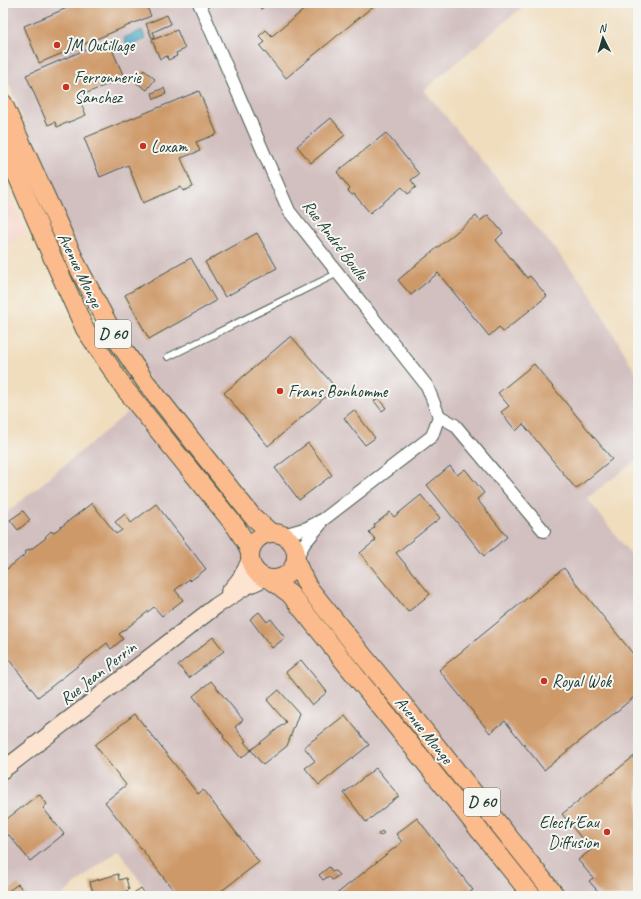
<svg xmlns="http://www.w3.org/2000/svg" width="641" height="899" font-family="Caveat,sans-serif">
<rect width="100%" height="100%" fill="#f6f6f2"/>
<filter id="ink" filterUnits="userSpaceOnUse"><feTurbulence type="fractalNoise" baseFrequency=".025" numOctaves="2"/><feDisplacementMap in="SourceGraphic" scale="8" xChannelSelector="R" yChannelSelector="G"/><feConvolveMatrix kernelMatrix="1 2 1 2 8 2 1 2 1" color-interpolation-filters="sRGB"/></filter>
<filter id="wash" filterUnits="userSpaceOnUse"><feTurbulence type="fractalNoise" baseFrequency=".012" numOctaves="4" result="noise"/><feDisplacementMap in="SourceGraphic" scale="16" xChannelSelector="R" yChannelSelector="G"/><feGaussianBlur stdDeviation="0.9" result="paint"/><feColorMatrix in="noise" values="0 0 0 0 0 0 0 0 0 0 0 0 0 0 0 0 0 1.4 0 .05"/><feComposite in="paint" operator="in"/></filter>
<g filter="url(#wash)">
<rect width="100%" height="100%" fill="#f0ddbd"/>
<g fill="#f7d1c7">
<path d="M 3,179 L 25,232 L 3,251 Z"/>
<path d="M 3,458 L 10,466 L 3,478 Z"/>
</g>
<path fill="#d2bfc0" d="M 3,3 L 527,3 L 424,90 L 586,287 L 638,376 L 638,459 L 587,498 L 638,564 L 638,896 L 150,896 L 118,849 L 61,896 L 3,896 L 3,516 L 155,390 L 73,246 L 3,69 Z"/>
<path fill="#46a8c6" stroke="#32727d" d="M 142,30 L 146,39 L 128,47 L 124,38 Z"/>
<g id="blocks">
<g fill="#ce9968">
<path d="M 79,3 L 145,3 L 151,16 L 39,63 L 24,26 Z"/>
<path d="M 256,3 L 270,3 L 261,9 Z"/>
<path d="M 312,3 L 377,3 L 286,78 L 260,46 L 265,42 L 259,36 L 266,30 L 272,36 Z"/>
<path d="M 167,15 L 171,24 L 153,32 L 155,37 L 152,38 L 146,24 Z"/>
<path d="M 177,30 L 185,49 L 176,53 L 177,56 L 168,60 L 167,56 L 160,59 L 152,40 Z"/>
<path d="M 108,40 L 124,77 L 78,97 L 86,115 L 57,127 L 55,122 L 48,125 L 26,75 Z"/>
<path d="M 144,70 L 155,79 L 147,90 L 135,82 Z"/>
<path d="M 164,88 L 166,94 L 154,99 L 152,93 Z"/>
<path d="M 199,91 L 217,134 L 196,142 L 200,151 L 181,158 L 193,187 L 183,191 L 181,187 L 143,203 L 128,165 L 100,177 L 84,138 Z"/>
<path d="M 331,118 L 345,135 L 311,163 L 297,146 Z"/>
<path d="M 386,133 L 419,174 L 411,180 L 416,187 L 408,194 L 402,187 L 370,213 L 354,194 L 352,195 L 348,191 L 350,189 L 337,172 Z"/>
<path d="M 488,215 L 503,233 L 496,240 L 527,278 L 530,276 L 547,296 L 503,332 L 499,327 L 489,336 L 438,273 L 411,295 L 398,280 L 476,216 L 480,221 Z"/>
<path d="M 257,233 L 277,268 L 225,297 L 205,262 Z"/>
<path d="M 191,258 L 216,301 L 149,339 L 125,295 Z"/>
<path d="M 291,336 L 336,388 L 268,446 L 224,393 Z"/>
<path d="M 534,364 L 612,459 L 576,489 L 523,424 L 516,431 L 501,412 L 509,406 L 498,393 Z"/>
<path d="M 378,398 L 386,408 L 382,411 L 374,401 Z"/>
<path d="M 354,410 L 375,438 L 365,445 L 344,418 Z"/>
<path d="M 308,443 L 332,475 L 299,500 L 275,468 Z"/>
<path d="M 450,466 L 457,475 L 465,469 L 484,493 L 477,499 L 507,537 L 484,556 L 427,485 Z"/>
<path d="M 421,495 L 440,518 L 396,553 L 430,594 L 408,612 L 360,553 L 376,540 L 369,532 L 375,527 L 374,525 L 390,512 L 394,517 Z"/>
<path d="M 92,503 L 116,534 L 122,530 L 115,522 L 125,514 L 131,523 L 156,504 L 206,569 L 190,581 L 189,579 L 175,590 L 183,600 L 162,616 L 154,607 L 119,634 L 123,639 L 111,649 L 107,643 L 38,697 L 3,652 L 3,572 L 26,554 L 25,552 L 29,549 L 30,550 L 46,538 L 45,537 L 51,531 L 53,533 Z"/>
<path d="M 23,511 L 30,520 L 18,530 L 10,520 Z"/>
<path d="M 564,568 L 638,660 L 638,694 L 544,770 L 505,721 L 490,733 L 439,670 Z"/>
<path d="M 259,612 L 267,622 L 271,619 L 285,638 L 272,648 L 250,619 Z"/>
<path d="M 213,637 L 224,651 L 189,678 L 178,665 Z"/>
<path d="M 301,660 L 327,692 L 312,705 L 286,672 Z"/>
<path d="M 211,681 L 243,720 L 235,727 L 246,741 L 244,742 L 251,750 L 241,758 L 223,737 L 224,736 L 193,696 Z"/>
<path d="M 279,690 L 299,713 L 287,746 L 263,765 L 251,750 L 286,722 L 267,700 Z"/>
<path d="M 135,714 L 198,794 L 203,790 L 259,862 L 215,896 L 178,896 L 105,802 L 126,785 L 95,745 Z"/>
<path d="M 345,715 L 369,745 L 319,785 L 305,768 L 315,761 L 304,747 Z"/>
<path d="M 638,753 L 638,873 L 636,874 L 638,877 L 638,896 L 602,896 L 589,881 L 593,878 L 578,860 L 591,850 L 562,814 Z"/>
<path d="M 376,768 L 399,796 L 366,822 L 344,793 Z"/>
<path d="M 39,794 L 47,804 L 43,808 L 64,834 L 30,861 L 9,835 L 8,836 L 3,830 L 3,822 Z"/>
<path d="M 417,818 L 473,890 L 465,896 L 334,896 L 402,842 L 396,834 Z"/>
<path d="M 382,831 L 384,833 L 380,836 L 378,834 Z"/>
<path d="M 329,867 L 333,872 L 335,871 L 339,875 L 332,880 L 329,876 L 323,880 L 319,875 Z"/>
<path d="M 118,874 L 119,880 L 126,878 L 129,890 L 110,896 L 94,896 L 90,882 Z"/>
<path d="M 18,884 L 27,896 L 3,896 L 3,895 Z"/>
<path d="M 141,888 L 146,896 L 129,896 Z"/>
</g>
</g>
</g>
<g filter="url(#ink)">
<use href="#blocks" fill-opacity="0" stroke="#3e5549" stroke-width="1"/>
<g fill="none" stroke-linecap="round" stroke-linejoin="round">
<g stroke="#3e5549" stroke-width="8">
<path id="lane" d="M 168,357 L 338,273"/>
</g>
<g stroke="#3e5549" stroke-width="14">
<g id="street">
<path d="M 199,3 L 289,211 L 427,386 L 439,416 L 432,436 L 324,519 L 307,528 L 290,533 L 279,534"/>
<path d="M 439,416 L 455,425 L 544,531"/>
<path d="M 296,559 L 304,544 L 320,525"/>
</g>
</g>
<g stroke="#3e5549" stroke-width="18">
<g id="secondary">
<path d="M 229,592 C 239,581 245,573 250,559"/>
<path d="M 3,770 L 216,606 L 245,587 L 265,578"/>
</g>
</g>
<g stroke="#3e5549" stroke-width="20">
<g id="primary">
<path d="M 3,103 L 77,265 L 115,337 L 145,381 L 252,516 L 269,531 L 273,533"/>
<path d="M 3,143 L 50,252 L 85,329 L 125,389 L 236,527 L 246,543 L 250,553"/>
<circle cx="273" cy="556" r="23"/>
<path d="M 296,561 L 301,573 L 308,587 L 361,653 L 407,709 L 556,896"/>
<path d="M 271,580 L 290,594 L 532,896"/>
</g>
</g>
<use href="#lane" stroke="#fff" stroke-width="6"/>
<use href="#street" stroke="#fff" stroke-width="12"/>
<use href="#secondary" stroke="#fde4d1" stroke-width="16"/>
<use href="#primary" stroke="#fbbb8d" stroke-width="18"/>
</g>
</g>
<g fill="#c8321e" stroke="#f6f6f2" stroke-width="1.5">
<circle cx="57" cy="45" r="4"/>
<circle cx="66" cy="87" r="4"/>
<circle cx="143" cy="146" r="4"/>
<circle cx="280" cy="391" r="4"/>
<circle cx="544" cy="681" r="4"/>
<circle cx="607" cy="832" r="4"/>
</g>
<g text-anchor="middle" dominant-baseline="central" stroke-width="4" stroke-linejoin="round" paint-order="stroke">
<g fill="#f6f6f2" stroke="#60746d" stroke-width="1">
<rect x="95" y="320" width="36" height="28" rx="3"/>
<rect x="464" y="788" width="36" height="28" rx="3"/>
</g>
<g font-size="16" font-weight="bold" fill="#1f3d34">
<text x="113" y="334">D 60</text>
<text x="482" y="802">D 60</text>
</g>
<g font-size="17" fill="#1f3d34" stroke="#f6f6f2" text-anchor="start">
<text x="65" y="45">JM Outillage</text>
<text x="74" y="77">Ferronnerie<tspan x="74" dy="20">Sanchez</tspan></text>
<text x="151" y="146">Loxam</text>
<text x="288" y="391">Frans Bonhomme</text>
<text x="552" y="681">Royal Wok</text>
<text x="599" y="822" text-anchor="end">Electr'Eau<tspan x="599" dy="20">Diffusion</tspan></text>
</g>
<g font-size="17" fill="#1f3d34" stroke="#f6f6f2">
<text transform="translate(335 240) rotate(53)">Rue André Boulle</text>
<text transform="translate(80 270) rotate(64)">Avenue Monge</text>
<text transform="translate(98 673) rotate(-38)">Rue Jean Perrin</text>
<text transform="translate(424 730) rotate(51)">Avenue Monge</text>
</g>
</g>
<rect width="641" height="899" fill="none" stroke="#f6f6f2" stroke-width="16"/>
<g transform="translate(603 38) rotate(355)" stroke="#f6f6f2" stroke-width="3" paint-order="stroke">
<path d="M0-3L7 15L0 10L-7 15Z" fill="#1f3d34"/>
<text y="-6" font-size="11" font-weight="bold" text-anchor="middle" fill="#1f3d34">N</text>
</g>
</svg>
